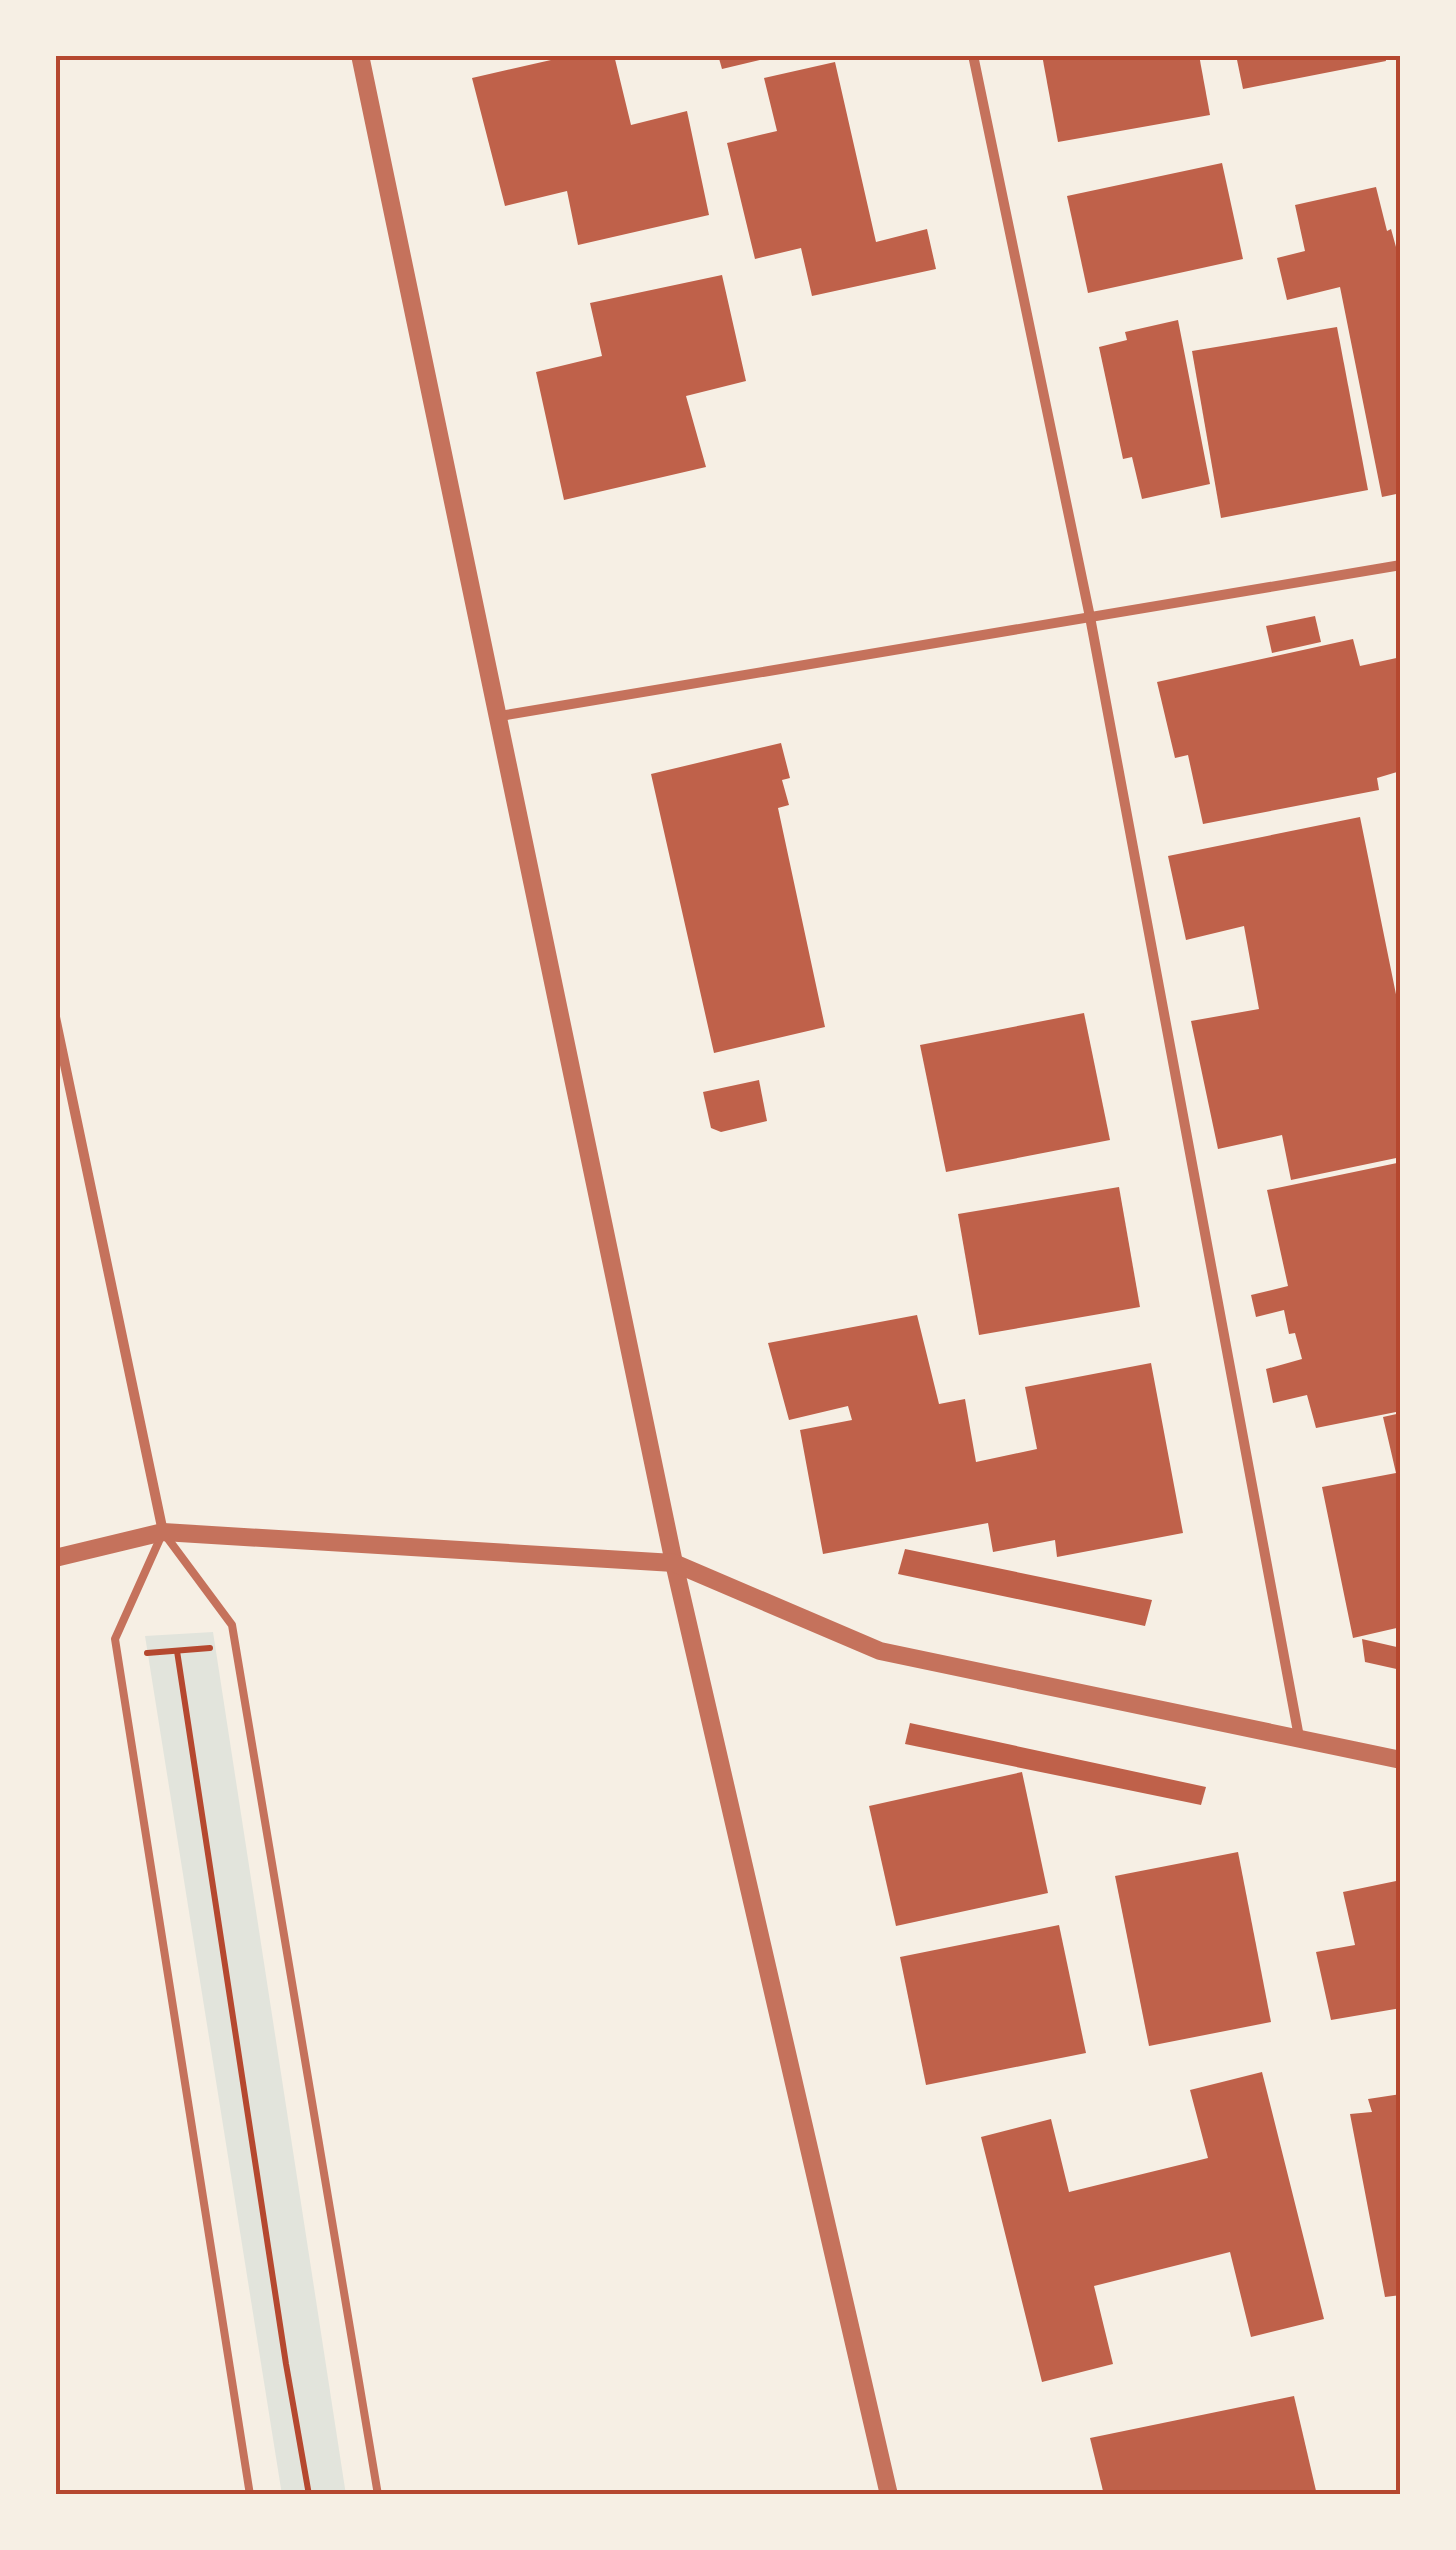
<svg xmlns="http://www.w3.org/2000/svg" width="1456" height="2550" font-family="Cabin,sans-serif">
<rect width="100%" height="100%" fill="#f6efe4"/>
<path fill="#e2e4dc" d="M 213,1632 L 346,2495 L 282,2495 L 145,1636 Z"/>
<g fill="#bf614a">
<path d="M 573,55 L 614,55 L 631,125 L 687,111 L 709,215 L 578,245 L 567,191 L 505,206 L 472,78 Z"/>
<path d="M 718,55 L 777,55 L 777,56 L 722,69 Z"/>
<path d="M 1042,55 L 1199,55 L 1210,115 L 1058,142 Z"/>
<path d="M 1236,55 L 1385,55 L 1386,61 L 1243,89 Z"/>
<path d="M 835,62 L 876,242 L 927,229 L 936,269 L 812,296 L 801,248 L 755,259 L 727,143 L 777,131 L 764,78 Z"/>
<path d="M 1222,163 L 1243,259 L 1088,293 L 1067,196 Z"/>
<path d="M 1376,187 L 1387,231 L 1391,229 L 1401,265 L 1401,493 L 1382,497 L 1340,287 L 1287,300 L 1277,258 L 1305,251 L 1295,205 Z"/>
<path d="M 722,275 L 746,381 L 686,396 L 706,467 L 564,500 L 536,372 L 602,356 L 590,303 Z"/>
<path d="M 1178,320 L 1210,484 L 1142,499 L 1132,457 L 1123,459 L 1099,347 L 1127,340 L 1125,332 Z"/>
<path d="M 1337,327 L 1368,490 L 1221,518 L 1192,351 Z"/>
<path d="M 1315,616 L 1321,642 L 1272,653 L 1266,626 Z"/>
<path d="M 1353,639 L 1360,666 L 1401,657 L 1401,784 L 1397,772 L 1377,778 L 1379,790 L 1203,824 L 1188,755 L 1175,758 L 1157,682 Z"/>
<path d="M 781,743 L 790,778 L 782,780 L 789,805 L 778,808 L 825,1027 L 714,1053 L 651,774 Z"/>
<path d="M 1360,817 L 1401,1019 L 1401,1157 L 1291,1180 L 1282,1135 L 1218,1149 L 1191,1021 L 1259,1009 L 1244,926 L 1186,940 L 1168,856 Z"/>
<path d="M 1084,1013 L 1110,1140 L 946,1172 L 920,1045 Z"/>
<path d="M 759,1080 L 767,1121 L 721,1132 L 711,1128 L 703,1092 Z"/>
<path d="M 1397,1163 L 1401,1186 L 1401,1411 L 1316,1428 L 1307,1395 L 1273,1403 L 1266,1369 L 1302,1359 L 1295,1333 L 1289,1334 L 1284,1310 L 1256,1317 L 1251,1295 L 1288,1286 L 1267,1190 Z"/>
<path d="M 1119,1187 L 1140,1307 L 979,1335 L 958,1214 Z"/>
<path d="M 917,1315 L 939,1404 L 965,1399 L 976,1462 L 1037,1449 L 1025,1387 L 1151,1363 L 1183,1533 L 1057,1557 L 1055,1540 L 993,1552 L 988,1523 L 823,1554 L 800,1430 L 852,1420 L 848,1406 L 789,1420 L 768,1343 Z"/>
<path d="M 1401,1413 L 1401,1627 L 1353,1638 L 1322,1487 L 1396,1473 L 1383,1417 Z"/>
<path d="M 905,1549 L 1152,1600 L 1145,1626 L 898,1574 Z"/>
<path d="M 1362,1639 L 1401,1648 L 1401,1670 L 1365,1662 Z"/>
<path d="M 910,1723 L 1206,1787 L 1201,1805 L 905,1744 Z"/>
<path d="M 1022,1772 L 1048,1893 L 896,1926 L 869,1806 Z"/>
<path d="M 1238,1852 L 1271,2022 L 1149,2046 L 1115,1876 Z"/>
<path d="M 1401,1880 L 1401,2008 L 1331,2020 L 1316,1952 L 1355,1945 L 1343,1892 Z"/>
<path d="M 1059,1925 L 1086,2053 L 926,2085 L 900,1957 Z"/>
<path d="M 1262,2072 L 1324,2319 L 1251,2337 L 1230,2252 L 1094,2286 L 1113,2364 L 1042,2382 L 981,2137 L 1051,2119 L 1069,2192 L 1208,2158 L 1190,2090 Z"/>
<path d="M 1401,2094 L 1401,2295 L 1385,2297 L 1350,2114 L 1372,2112 L 1368,2099 Z"/>
<path d="M 1294,2396 L 1317,2495 L 1104,2495 L 1090,2438 Z"/>
</g>
<g fill="none" stroke-linecap="round" stroke-linejoin="round">
<g stroke="#b5482f" stroke-width="6">
<path d="M 177,1651 L 286,2364 L 309,2495"/>
<path d="M 147,1653 L 210,1648"/>
</g>
<path stroke="#c5725c" stroke-width="8" d="M 250,2495 L 115,1639 L 163,1532 L 232,1625 L 378,2495"/>
<g stroke="#c5725c" stroke-width="10">
<path d="M 973,55 L 1090,617 L 1299,1737"/>
<path d="M 500,716 L 1401,565"/>
<path d="M 55,1017 L 163,1532"/>
</g>
<g stroke="#c5725c" stroke-width="18">
<path d="M 360,55 L 674,1563 L 889,2495"/>
<path d="M 55,1558 L 163,1532 L 674,1563 L 880,1651 L 1401,1760"/>
</g>
</g>
<rect width="1456" height="2550" fill="none" stroke="#f6efe4" stroke-width="115"/>
<rect x="58" y="58" width="1340" height="2434" fill="none" stroke="#b5482f" stroke-width="4"/>
</svg>
